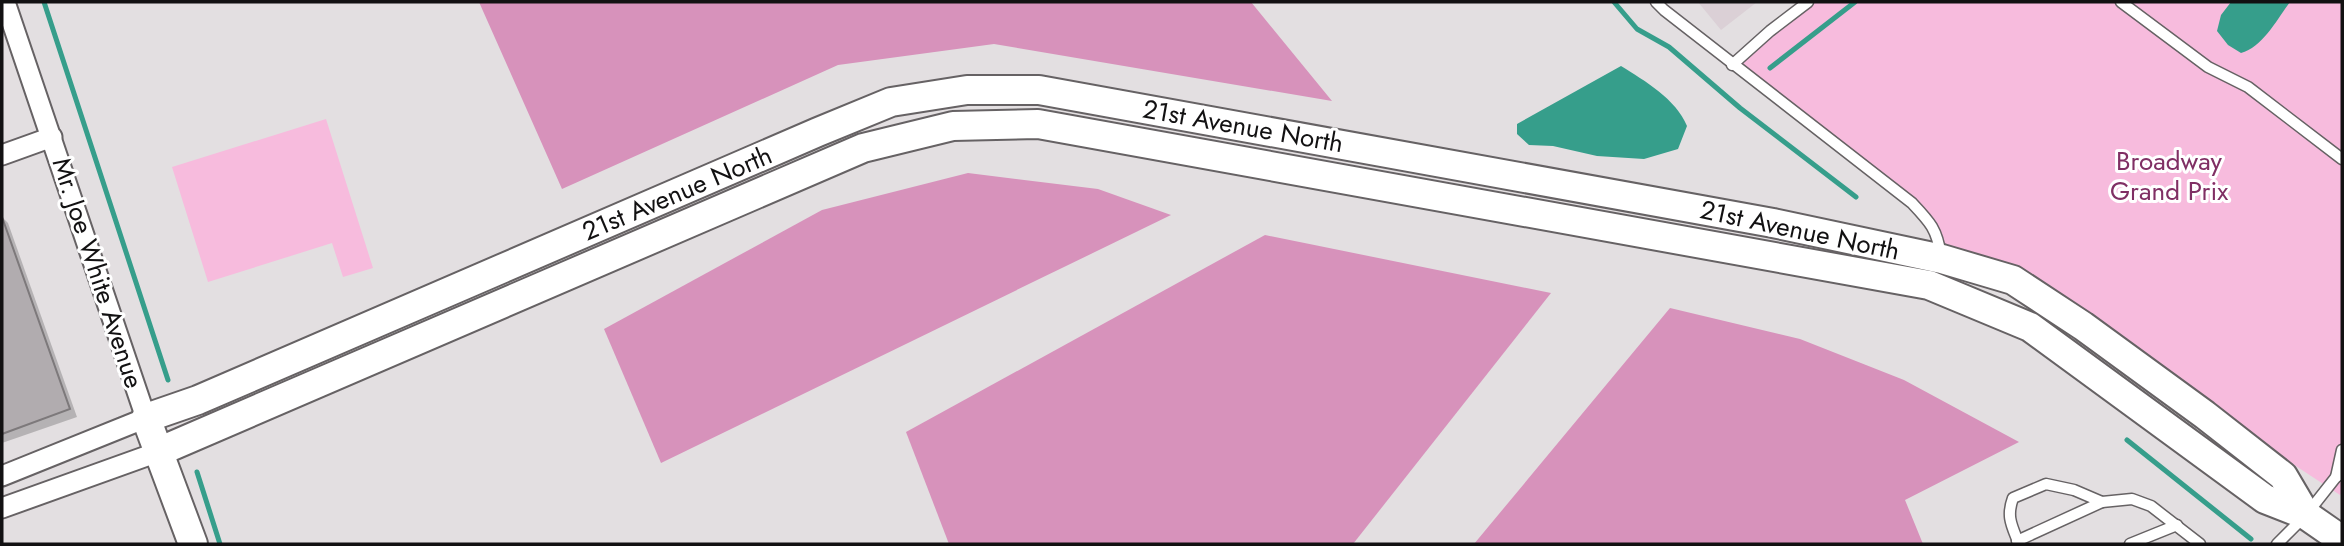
<svg xmlns="http://www.w3.org/2000/svg" width="2344" height="546" font-family="Jost,sans-serif">
<rect width="100%" height="100%" fill="#e3dfe1"/>
<path fill="#dbd0d6" d="M 1698,2 L 1757,2 L 1721,30 Z"/>
<g fill="#f7bbdd">
<path d="M 1808,2 L 2342,2 L 2342,492 L 2340,495 L 2013,280 L 1942,259 L 1932,224 L 1732,65 Z"/>
<path d="M 326,119 L 373,268 L 343,277 L 332,243 L 208,282 L 172,167 Z"/>
</g>
<g fill="#d792bb">
<path d="M 479,2 L 1251,2 L 1332,101 L 994,44 L 838,65 L 562,189 Z"/>
<path d="M 968,173 L 1098,189 L 1171,215 L 661,463 L 604,329 L 822,210 Z"/>
<path d="M 1265,235 L 1551,293 L 1353,544 L 949,544 L 906,432 Z"/>
<path d="M 1670,308 L 1800,339 L 1904,380 L 2019,442 L 1905,500 L 1923,544 L 1474,544 Z"/>
</g>
<g fill="#369e8b">
<path d="M 2231,2 L 2290,2 C 2277,19 2263,47 2241,53 L 2228,45 L 2217,31 L 2221,15 Z"/>
<path d="M 1621,66 C 1645,81 1676,99 1687,126 L 1678,149 L 1644,159 L 1597,156 L 1553,146 L 1529,145 L 1517,134 L 1517,124 Z"/>
</g>
<path fill="#0003" d="M 2,217 L 8,223 L 77,417 L 2,443 Z"/>
<g fill="none" stroke-linecap="round" stroke-linejoin="round">
<g stroke="#369e8b" stroke-width="5">
<path d="M 44,2 L 168,380"/>
<path d="M 1614,2 L 1637,29 L 1669,47 L 1740,108 L 1856,197"/>
<path d="M 1770,68 L 1855,2"/>
<path d="M 2127,440 L 2251,539"/>
<path d="M 197,472 L 220,544"/>
</g>
</g>
<path fill="#b1acaf" stroke="#7d797b" stroke-width="2" d="M 2,217 L 70,409 L 2,434 Z"/>
<g fill="none" stroke-linecap="round" stroke-linejoin="round">
<g stroke="#666264" stroke-width="13">
<g id="lane">
<path d="M 1656,2 L 1664,10 L 1912,203 C 1930,222 1937,229 1941,256"/>
<path d="M 2121,2 L 2208,67 L 2248,87 L 2342,159"/>
<path d="M 1732,65 L 1770,31 L 1808,2"/>
<path d="M 2336,477 L 2342,450"/>
<path d="M 2017,541 L 2102,502"/>
<path d="M 2019,544 C 2012,526 2006,517 2013,498 L 2046,484 L 2074,490 L 2102,502 L 2132,499 L 2151,506 L 2200,544"/>
<path d="M 2130,544 L 2177,525"/>
<path d="M 2277,544 L 2306,515 L 2336,477 L 2342,473"/>
</g>
</g>
<g stroke="#666264" stroke-width="23">
<g id="street">
<path d="M 2,155 L 52,137"/>
<path d="M 2,476 L 146,418 L 5,2"/>
<path d="M 2,508 L 158,452"/>
</g>
</g>
<g stroke="#666264" stroke-width="32">
<g id="secondary">
<path d="M 158,452 L 863,148 L 953,126 L 1038,124 L 1929,285 L 2030,327 L 2265,499 L 2306,515 L 2342,540"/>
<path d="M 193,544 L 146,418 L 198,400 L 818,132 L 891,102 L 967,90 L 1039,90 L 1773,223 L 1942,259 L 2013,280 L 2083,326 L 2205,415 L 2283,476 L 2306,515"/>
</g>
</g>
<use href="#lane" stroke="#fff" stroke-width="10"/>
<use href="#street" stroke="#fff" stroke-width="19"/>
<use href="#secondary" stroke="#fff" stroke-width="28"/>
</g>
<g text-anchor="middle" dominant-baseline="central" stroke-width="6" stroke-linejoin="round" paint-order="stroke">
<g font-size="26" fill="#121112" stroke="#fff">
<text transform="translate(1243 126) rotate(10)">21st Avenue North</text>
<text transform="translate(677 193) rotate(-23)">21st Avenue North</text>
<text transform="translate(1800 230) rotate(12)">21st Avenue North</text>
<text transform="translate(98 273) rotate(72)">Mr. Joe White Avenue</text>
</g>
<g font-size="26" fill="#802f64" stroke="#fff">
<text x="2169" y="161">Broadway<tspan x="2169" dy="30">Grand Prix</tspan></text>
</g>
</g>
<rect width="2344" height="546" fill="none" stroke="#121112" stroke-width="7"/>
</svg>
